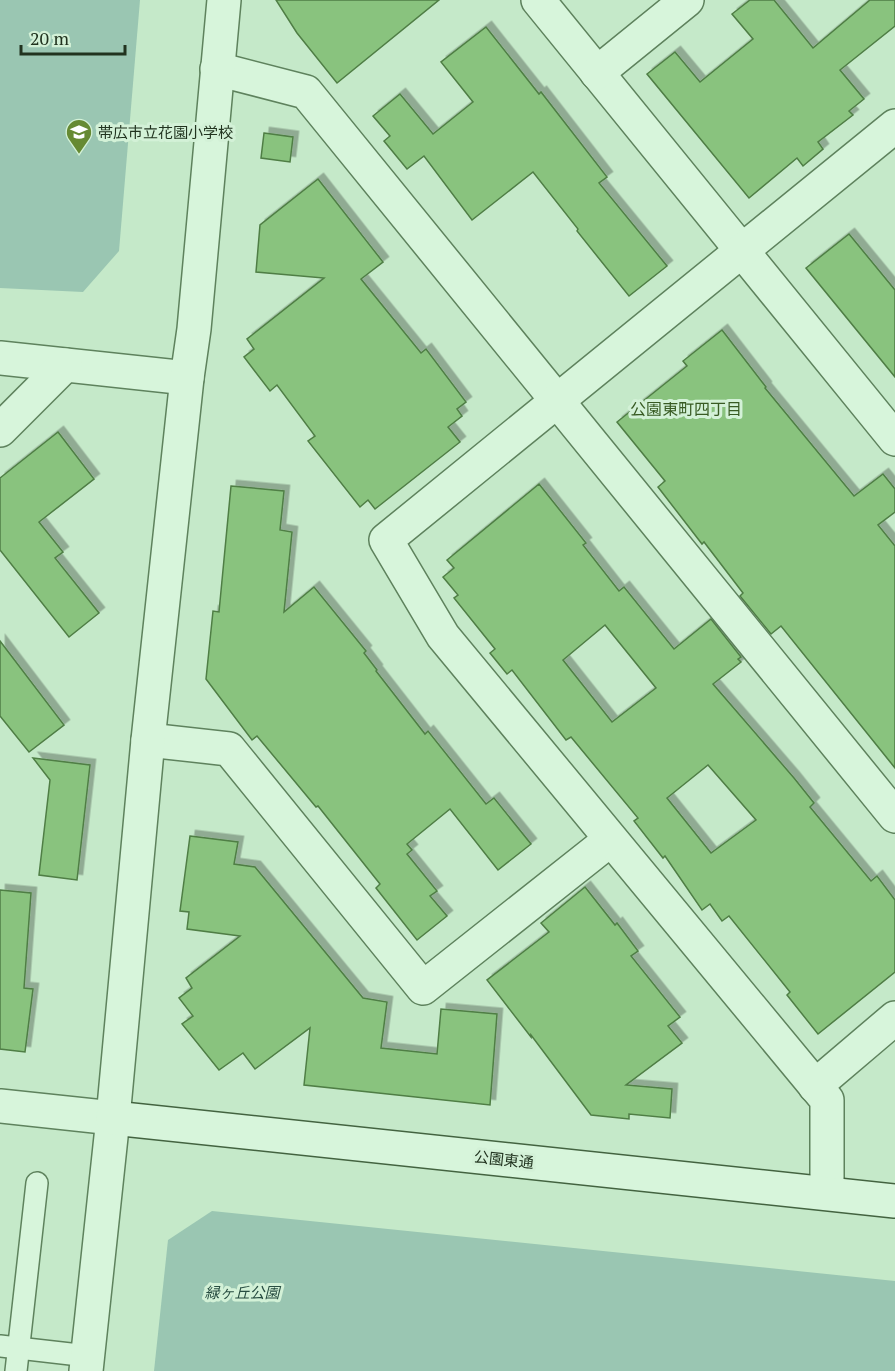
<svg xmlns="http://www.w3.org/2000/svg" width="895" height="1371" font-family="'PT Serif','Noto Sans JP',serif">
<defs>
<filter id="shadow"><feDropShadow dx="5.5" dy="-5.5" stdDeviation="0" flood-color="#0004"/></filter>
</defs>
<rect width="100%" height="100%" fill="#c5e9c9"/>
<g fill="#9ac6b2">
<path d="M 0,0 L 140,0 L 119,251 L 83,292 L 0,288 Z"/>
<path d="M 212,1211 L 895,1281 L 895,1371 L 154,1371 L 168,1240 Z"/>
</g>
<g fill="#89c37e" stroke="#4f7e45" stroke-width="1.5" fill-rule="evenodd" filter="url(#shadow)">
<path d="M 276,0 L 439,0 L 337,83 L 297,33 Z"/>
<path d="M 750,0 L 774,0 L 813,48 L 870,0 L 895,0 L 895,26 L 840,70 L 864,99 L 849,111 L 853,115 L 818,142 L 823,149 L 803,166 L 797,158 L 749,198 L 647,74 L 675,52 L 700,82 L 753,39 L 732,14 Z"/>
<path d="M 486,27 L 539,94 L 541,92 L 607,177 L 599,183 L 667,266 L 629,296 L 577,231 L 578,229 L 533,172 L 472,220 L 424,156 L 407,169 L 384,141 L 390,136 L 373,116 L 400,94 L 433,134 L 473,102 L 441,62 Z"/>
<path d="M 264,133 L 293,137 L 290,162 L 261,158 Z"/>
<path d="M 318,179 L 383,262 L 361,279 L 421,353 L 426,349 L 466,402 L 457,409 L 462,416 L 448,427 L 460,442 L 375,509 L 368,500 L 360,507 L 308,441 L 315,436 L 277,385 L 270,391 L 244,357 L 254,349 L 247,339 L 324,278 L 256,272 L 260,225 Z"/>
<path d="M 849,234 L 895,290 L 895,377 L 806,268 Z"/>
<path d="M 722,330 L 766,387 L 765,388 L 854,496 L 883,474 L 895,489 L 895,512 L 878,525 L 895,546 L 895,768 L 781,626 L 771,634 L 740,596 L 743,593 L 704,542 L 702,544 L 658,487 L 665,481 L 617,422 L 687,366 L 683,361 Z"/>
<path d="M 58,432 L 94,479 L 39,522 L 63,552 L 55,558 L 99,613 L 69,637 L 0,550 L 0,478 Z"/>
<path d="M 539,484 L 586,543 L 583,545 L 619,591 L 624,587 L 674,649 L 711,619 L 741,657 L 738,659 L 741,662 L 713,684 L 794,778 L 814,803 L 810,807 L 871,881 L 877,876 L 895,900 L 895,972 L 818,1034 L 787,995 L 790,992 L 729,916 L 722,921 L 710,904 L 702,910 L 665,856 L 663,858 L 634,821 L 638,818 L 571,737 L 566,740 L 512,670 L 507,674 L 490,653 L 495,649 L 454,598 L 458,595 L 443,577 L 454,568 L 447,560 ZM 605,625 L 656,688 L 612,722 L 563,660 ZM 708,765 L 756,820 L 711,853 L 667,798 Z"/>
<path d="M 231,486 L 284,491 L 280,530 L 292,532 L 284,612 L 314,587 L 366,651 L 364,653 L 377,670 L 376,671 L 425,734 L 428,731 L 486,804 L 494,798 L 531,844 L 498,870 L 450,809 L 407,844 L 412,850 L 407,854 L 437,891 L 430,896 L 447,916 L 417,940 L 376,888 L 380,884 L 318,806 L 316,807 L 257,736 L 252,740 L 206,679 L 213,611 L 219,612 Z"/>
<path d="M 0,641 L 64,725 L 29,752 L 0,716 Z"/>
<path d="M 33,758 L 90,765 L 77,880 L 39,875 L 50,780 Z"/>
<path d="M 190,836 L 238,842 L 234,864 L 255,867 L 363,998 L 387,1002 L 381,1048 L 437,1054 L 441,1009 L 497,1014 L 490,1105 L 304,1085 L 310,1028 L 255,1069 L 243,1053 L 219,1070 L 182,1024 L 193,1016 L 179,998 L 192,988 L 186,978 L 240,936 L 187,929 L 189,912 L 180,911 Z"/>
<path d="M 585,887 L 615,925 L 617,923 L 638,951 L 631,956 L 680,1017 L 668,1026 L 682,1043 L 626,1085 L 672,1089 L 670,1118 L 629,1114 L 629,1119 L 591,1115 L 531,1035 L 531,1037 L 487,980 L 549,932 L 541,923 Z"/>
<path d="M 0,890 L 31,893 L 24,988 L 33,989 L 25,1052 L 0,1049 Z"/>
</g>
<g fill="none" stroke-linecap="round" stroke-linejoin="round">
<g stroke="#5e825d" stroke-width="24">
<g id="lane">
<path d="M 0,1346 L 88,1356"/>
<path d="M 16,1371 L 37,1183"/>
</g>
</g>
<g stroke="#5e825d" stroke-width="36">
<g id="street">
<path d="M 538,0 L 895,439"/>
<path d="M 217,69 L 306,92 L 895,816"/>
<path d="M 597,73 L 687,0"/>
<path d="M 0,358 L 187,378"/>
<path d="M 0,430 L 65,365"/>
<path d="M 148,740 L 229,749 L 423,988 L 610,840"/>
<path d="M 815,1086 L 895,1018"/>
<path d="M 0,1106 L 113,1118"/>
<path d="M 827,1193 L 827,1100 L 443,636 L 386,540 L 895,126"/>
<path d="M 86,1371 L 113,1118 L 148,740 L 187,378 L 194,329 L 224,0"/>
</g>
</g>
<g stroke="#436340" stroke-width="36">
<path id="secondary" d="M 113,1118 L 895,1201"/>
</g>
<use href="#lane" stroke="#d7f5db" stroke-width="21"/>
<use href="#street" stroke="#d7f5db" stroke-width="33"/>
<use href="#secondary" stroke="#d7f5db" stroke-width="33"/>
</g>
<defs>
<g id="school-pin" transform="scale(1.35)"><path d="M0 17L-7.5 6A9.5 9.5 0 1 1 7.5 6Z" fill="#668a33" stroke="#d3f1d7"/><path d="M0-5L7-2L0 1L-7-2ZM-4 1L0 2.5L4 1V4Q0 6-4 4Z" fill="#fff"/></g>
</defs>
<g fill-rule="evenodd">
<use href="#school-pin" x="79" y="132"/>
</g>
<g text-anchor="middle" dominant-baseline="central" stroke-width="6" stroke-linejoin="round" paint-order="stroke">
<g font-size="15" fill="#21331f" stroke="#d3f1d7" text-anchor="start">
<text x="98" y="132">帯広市立花園小学校</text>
</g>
<g font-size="15" fill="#21331f" stroke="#d3f1d7">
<text transform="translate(504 1159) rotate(6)">公園東通</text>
</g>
<g font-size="15" font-style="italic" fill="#284d41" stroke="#d3f1d7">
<text x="242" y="1292">緑ヶ丘公園</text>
</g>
<g font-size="16" fill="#385b23" stroke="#d3f1d7">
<text x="686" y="409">公園東町四丁目</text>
</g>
</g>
<path d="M21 45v9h104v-9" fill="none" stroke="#21331f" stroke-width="3"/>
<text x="30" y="45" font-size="18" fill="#21331f" stroke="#d3f1d7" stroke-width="4.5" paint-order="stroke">20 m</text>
</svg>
